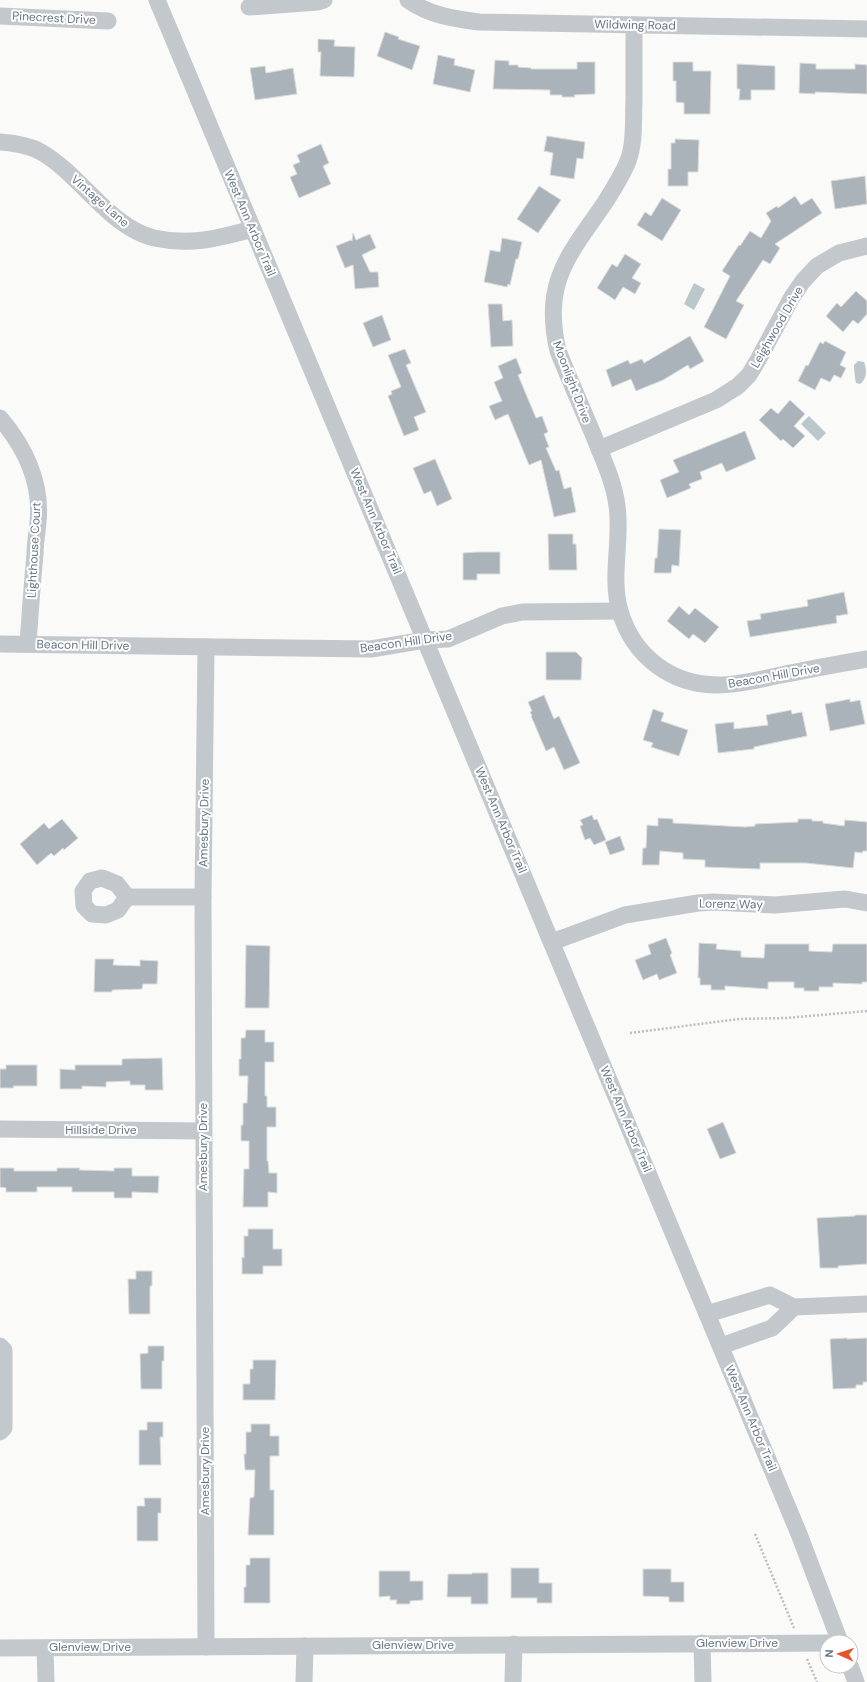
<svg xmlns="http://www.w3.org/2000/svg" width="867" height="1682" font-family="'DM Sans',sans-serif">
<rect width="100%" height="100%" fill="#fafaf8"/>
<g fill="#bbc7cb">
<path d="M 694,283 L 705,289 L 694,310 L 684,304 Z"/>
<path d="M 858,361 L 864,362 C 867,370 867,379 860,384 L 856,383 C 855,380 854,368 854,365 Z"/>
<path d="M 809,416 L 826,433 L 818,441 L 801,424 Z"/>
</g>
<g fill="#aab3b9" stroke="#dcdcda">
<path d="M 385,32 L 399,37 L 398,39 L 420,46 L 412,70 L 377,56 Z"/>
<path d="M 318,39 L 335,40 L 334,46 L 355,47 L 354,77 L 320,76 L 321,52 L 318,52 Z"/>
<path d="M 438,55 L 455,59 L 454,65 L 475,70 L 470,92 L 433,84 Z"/>
<path d="M 495,60 L 509,61 L 509,65 L 518,65 L 518,67 L 531,68 L 531,69 L 577,69 L 577,62 L 595,62 L 595,94 L 574,95 L 575,97 L 562,97 L 562,95 L 550,95 L 550,90 L 493,89 Z"/>
<path d="M 673,62 L 693,62 L 693,71 L 711,71 L 710,114 L 684,114 L 684,103 L 676,102 L 676,81 L 673,81 Z"/>
<path d="M 800,63 L 816,64 L 816,69 L 855,69 L 855,64 L 867,65 L 867,94 L 815,92 L 815,94 L 799,93 Z"/>
<path d="M 737,64 L 775,66 L 775,90 L 751,90 L 751,100 L 739,100 L 740,89 L 737,89 Z"/>
<path d="M 265,66 L 266,73 L 293,68 L 297,94 L 255,100 L 250,68 Z"/>
<path d="M 547,136 L 585,142 L 583,159 L 577,158 L 574,179 L 550,175 L 553,153 L 544,151 Z"/>
<path d="M 675,139 L 699,140 L 698,172 L 688,172 L 688,186 L 668,186 L 668,169 L 671,169 L 671,143 L 675,143 Z"/>
<path d="M 321,144 L 329,163 L 323,166 L 331,184 L 299,198 L 290,177 L 297,174 L 293,165 L 300,162 L 297,155 Z"/>
<path d="M 865,176 L 867,204 L 835,209 L 831,181 Z"/>
<path d="M 539,186 L 561,200 L 538,233 L 517,219 Z"/>
<path d="M 795,196 L 801,205 L 812,198 L 822,213 L 775,244 L 780,248 L 770,264 L 763,260 L 736,301 L 744,305 L 726,339 L 704,327 L 730,276 L 722,271 L 739,245 L 740,246 L 750,231 L 761,238 L 771,221 L 766,213 L 777,206 L 778,208 Z"/>
<path d="M 662,198 L 681,210 L 662,241 L 637,225 L 645,212 L 651,216 Z"/>
<path d="M 353,233 L 356,240 L 370,234 L 376,248 L 362,255 L 370,272 L 378,272 L 379,287 L 355,289 L 353,265 L 345,268 L 336,246 L 351,240 L 352,241 Z"/>
<path d="M 502,238 L 522,242 L 518,259 L 516,259 L 510,285 L 508,284 L 507,287 L 484,282 L 490,250 L 500,252 Z"/>
<path d="M 625,254 L 641,264 L 632,278 L 641,283 L 635,294 L 623,287 L 615,300 L 597,288 L 612,264 L 617,267 Z"/>
<path d="M 856,291 L 867,301 L 867,314 L 858,324 L 853,320 L 843,332 L 826,316 L 837,303 L 841,307 Z"/>
<path d="M 488,304 L 502,304 L 503,321 L 512,320 L 513,346 L 491,347 Z"/>
<path d="M 382,315 L 391,340 L 373,347 L 363,323 Z"/>
<path d="M 690,336 L 704,361 L 690,369 L 688,365 L 663,380 L 636,391 L 631,379 L 612,387 L 606,370 L 628,360 L 630,364 L 642,359 L 644,363 Z"/>
<path d="M 825,341 L 846,352 L 840,365 L 846,368 L 841,378 L 834,375 L 830,382 L 821,378 L 815,390 L 798,381 L 806,365 L 808,366 L 820,342 L 823,344 Z"/>
<path d="M 405,349 L 411,363 L 406,365 L 426,412 L 414,417 L 419,430 L 404,436 L 388,396 L 392,394 L 391,391 L 401,387 L 388,355 Z"/>
<path d="M 516,358 L 522,373 L 518,375 L 536,418 L 542,416 L 548,432 L 544,434 L 549,447 L 546,448 L 556,471 L 559,470 L 564,489 L 571,487 L 576,512 L 554,517 L 541,460 L 529,465 L 508,414 L 495,420 L 489,406 L 502,401 L 494,382 L 503,378 L 498,366 Z"/>
<path d="M 790,400 L 805,414 L 794,426 L 805,436 L 793,448 L 783,439 L 781,441 L 759,420 L 771,408 L 778,414 Z"/>
<path d="M 745,431 L 756,459 L 726,472 L 722,463 L 700,472 L 702,479 L 689,484 L 691,488 L 667,498 L 660,480 L 679,472 L 673,460 Z"/>
<path d="M 435,459 L 452,499 L 437,506 L 431,491 L 424,494 L 413,468 Z"/>
<path d="M 659,529 L 681,530 L 679,566 L 672,565 L 671,573 L 654,573 L 655,558 L 657,558 Z"/>
<path d="M 548,534 L 573,534 L 573,544 L 576,544 L 577,570 L 549,570 Z"/>
<path d="M 477,552 L 500,552 L 500,574 L 477,574 L 477,580 L 463,580 L 463,553 Z"/>
<path d="M 844,592 L 848,614 L 836,616 L 837,623 L 750,637 L 747,621 L 761,619 L 760,614 L 808,606 L 807,600 Z"/>
<path d="M 679,606 L 689,615 L 695,608 L 719,627 L 705,643 L 693,634 L 689,639 L 667,621 Z"/>
<path d="M 546,652 L 576,652 L 582,658 L 581,680 L 546,680 Z"/>
<path d="M 544,695 L 554,719 L 559,716 L 580,763 L 564,770 L 554,747 L 546,751 L 531,716 L 532,716 L 530,712 L 532,711 L 528,702 Z"/>
<path d="M 850,699 L 850,702 L 860,700 L 865,724 L 830,731 L 825,704 Z"/>
<path d="M 653,709 L 664,713 L 661,721 L 688,730 L 679,756 L 651,747 L 653,743 L 643,740 Z"/>
<path d="M 791,710 L 792,714 L 802,712 L 807,736 L 754,747 L 754,749 L 718,753 L 715,724 L 734,722 L 734,729 L 768,725 L 766,715 Z"/>
<path d="M 592,815 L 594,820 L 597,819 L 606,840 L 594,845 L 590,838 L 585,840 L 580,826 L 583,825 L 580,820 Z"/>
<path d="M 658,818 L 673,819 L 673,823 L 745,827 L 755,826 L 755,824 L 798,822 L 798,819 L 812,819 L 812,821 L 823,821 L 823,823 L 844,826 L 845,820 L 867,822 L 867,851 L 863,851 L 862,853 L 855,852 L 853,868 L 806,863 L 760,863 L 760,869 L 705,867 L 705,860 L 683,859 L 683,853 L 660,851 L 659,865 L 642,865 L 643,848 L 646,848 L 647,825 L 658,826 Z"/>
<path d="M 62,819 L 78,838 L 64,850 L 63,848 L 54,856 L 51,853 L 37,865 L 20,844 L 44,823 L 49,829 Z"/>
<path d="M 620,836 L 625,850 L 610,855 L 605,842 Z"/>
<path d="M 666,938 L 672,953 L 670,955 L 677,973 L 659,980 L 657,974 L 643,980 L 635,960 L 651,954 L 648,945 Z"/>
<path d="M 699,943 L 717,944 L 716,949 L 741,951 L 741,957 L 764,958 L 765,944 L 809,944 L 809,951 L 832,952 L 833,944 L 867,944 L 867,982 L 862,982 L 862,984 L 833,983 L 833,987 L 819,987 L 819,991 L 804,991 L 804,988 L 794,988 L 794,982 L 768,982 L 768,989 L 725,986 L 725,990 L 711,990 L 711,985 L 700,985 L 700,978 L 698,978 Z"/>
<path d="M 246,945 L 270,946 L 269,1008 L 245,1008 Z"/>
<path d="M 95,959 L 114,959 L 113,965 L 140,966 L 140,960 L 158,961 L 157,984 L 143,984 L 142,989 L 112,990 L 112,992 L 94,992 Z"/>
<path d="M 246,1030 L 265,1030 L 265,1042 L 274,1042 L 274,1062 L 265,1062 L 265,1096 L 267,1096 L 267,1107 L 276,1107 L 276,1127 L 267,1127 L 267,1161 L 268,1161 L 269,1173 L 277,1173 L 277,1193 L 268,1192 L 268,1207 L 243,1207 L 244,1169 L 249,1169 L 249,1141 L 241,1141 L 241,1125 L 243,1125 L 243,1103 L 247,1103 L 248,1076 L 239,1076 L 239,1059 L 241,1059 L 241,1038 L 245,1038 Z"/>
<path d="M 162,1058 L 163,1090 L 145,1090 L 145,1085 L 130,1085 L 130,1081 L 106,1082 L 106,1087 L 82,1086 L 82,1089 L 60,1089 L 60,1069 L 75,1070 L 75,1065 L 122,1065 L 122,1059 Z"/>
<path d="M 6,1065 L 37,1065 L 37,1086 L 13,1086 L 14,1088 L 0,1088 L 0,1069 L 6,1069 Z"/>
<path d="M 723,1122 L 736,1153 L 720,1159 L 707,1129 Z"/>
<path d="M 0,1168 L 14,1168 L 14,1171 L 57,1171 L 57,1168 L 80,1168 L 79,1170 L 114,1171 L 114,1168 L 132,1168 L 132,1176 L 159,1176 L 158,1193 L 132,1192 L 132,1198 L 114,1198 L 114,1192 L 72,1192 L 72,1187 L 37,1187 L 37,1192 L 6,1192 L 6,1188 L 0,1187 Z"/>
<path d="M 855,1215 L 867,1215 L 867,1264 L 838,1266 L 838,1268 L 820,1268 L 817,1218 L 855,1216 Z"/>
<path d="M 248,1229 L 273,1229 L 273,1249 L 282,1249 L 282,1266 L 263,1266 L 263,1274 L 242,1274 L 242,1257 L 244,1258 L 244,1236 L 248,1236 Z"/>
<path d="M 136,1271 L 152,1271 L 152,1286 L 150,1286 L 150,1314 L 129,1314 L 128,1279 L 136,1279 Z"/>
<path d="M 847,1338 L 847,1339 L 867,1338 L 867,1382 L 863,1382 L 863,1385 L 856,1385 L 856,1388 L 833,1389 L 830,1339 Z"/>
<path d="M 148,1346 L 164,1346 L 164,1361 L 162,1361 L 162,1389 L 141,1389 L 140,1354 L 148,1353 Z"/>
<path d="M 253,1360 L 276,1360 L 275,1400 L 243,1400 L 243,1384 L 250,1384 L 250,1369 L 253,1369 Z"/>
<path d="M 147,1422 L 163,1422 L 163,1437 L 160,1437 L 161,1465 L 139,1465 L 139,1430 L 147,1430 Z"/>
<path d="M 251,1424 L 270,1424 L 270,1436 L 279,1436 L 279,1456 L 270,1456 L 270,1490 L 274,1490 L 274,1535 L 248,1535 L 250,1498 L 254,1497 L 255,1470 L 245,1470 L 244,1454 L 246,1454 L 246,1432 L 251,1432 Z"/>
<path d="M 144,1498 L 161,1498 L 161,1513 L 158,1513 L 158,1541 L 137,1541 L 137,1506 L 145,1506 Z"/>
<path d="M 250,1558 L 270,1558 L 270,1603 L 244,1603 L 244,1587 L 246,1587 L 246,1565 L 250,1565 Z"/>
<path d="M 511,1568 L 539,1568 L 539,1583 L 552,1583 L 552,1603 L 537,1603 L 537,1598 L 511,1598 Z"/>
<path d="M 643,1569 L 671,1569 L 671,1582 L 684,1582 L 684,1602 L 669,1602 L 669,1597 L 643,1596 Z"/>
<path d="M 379,1571 L 410,1571 L 410,1581 L 423,1581 L 423,1600 L 410,1601 L 410,1604 L 396,1604 L 397,1600 L 390,1600 L 390,1596 L 379,1597 Z"/>
<path d="M 472,1573 L 488,1573 L 488,1604 L 471,1604 L 471,1597 L 447,1597 L 448,1574 L 472,1574 Z"/>
</g>
<g fill="none" stroke-linecap="round" stroke-linejoin="round">
<g stroke="#bbbfc2" stroke-width="2.5" stroke-dasharray="2 2" stroke-linecap="butt">
<path d="M 630,1033 L 739,1019 L 786,1018 L 867,1011"/>
<path d="M 755,1534 L 794,1628"/>
<path d="M 807,1659 L 817,1682"/>
</g>
<g stroke="#c3c8cc" stroke-width="17">
<path d="M 157,0 L 799,1534 L 840,1642"/>
<path d="M 408,0 C 429,15 454,19 479,22 L 867,29"/>
<path d="M 249,7 L 318,2 L 324,0"/>
<path d="M 0,16 L 108,21"/>
<path d="M 634,25 C 634,50 634,75 634,101 C 633,121 635,142 628,161 C 622,176 613,190 604,204 C 568,256 542,283 558,351 C 569,378 581,406 593,434 C 602,457 614,481 617,506 C 622,540 610,577 620,611 C 633,656 671,685 718,685 C 739,685 761,679 781,675 C 810,669 838,664 867,659"/>
<path d="M 0,142 C 13,143 29,145 41,152 C 81,175 109,227 154,238 C 191,246 218,238 253,229"/>
<path d="M 0,418 C 25,447 42,483 38,522 C 37,533 35,544 35,555 C 32,585 30,615 28,644"/>
<path d="M 599,449 L 716,400 L 738,386 L 749,375 L 758,360 L 792,297 L 803,281 L 817,266 L 839,253 L 867,246"/>
<path d="M 0,644 L 371,649 L 425,640 L 448,639 L 502,616 L 522,612 L 620,611"/>
<path d="M 206,647 L 203,897 L 206,1647"/>
<path d="M 102,878 L 117,884 L 127,897 L 118,910 L 106,915 L 92,914 L 84,906 L 83,891 L 90,881 Z"/>
<path d="M 127,897 L 203,897"/>
<path d="M 552,942 L 625,915 L 698,903 L 713,902 L 775,905 L 845,899 L 867,903"/>
<path d="M 0,1129 L 203,1131"/>
<path d="M 794,1307 L 867,1304"/>
<path d="M 707,1314 L 770,1295 L 794,1307 L 772,1328 L 721,1346"/>
<path d="M 0,1346 L 4,1350 L 4,1428 L 0,1432"/>
<path d="M 702,1643 L 703,1682"/>
<path d="M 0,1648 L 827,1643"/>
<path d="M 45,1648 L 46,1682"/>
<path d="M 850,1666 L 856,1682"/>
<path d="M 304,1682 L 305,1646"/>
<path d="M 513,1682 L 514,1644"/>
</g>
</g>
<g text-anchor="middle" dominant-baseline="central" stroke-width="4" stroke-linejoin="round" paint-order="stroke">
<g font-size="12" fill="#657683" stroke="#fff">
<text transform="translate(54 18) rotate(3)">Pinecrest Drive</text>
<text transform="translate(635 25) rotate(1)">Wildwing Road</text>
<text transform="translate(100 201) rotate(41)">Vintage Lane</text>
<text transform="translate(250 223) rotate(67)">West Ann Arbor Trail</text>
<text transform="translate(777 327) rotate(-60)">Leighwood Drive</text>
<text transform="translate(572 382) rotate(69)">Moonlight Drive</text>
<text transform="translate(376 521) rotate(67)">West Ann Arbor Trail</text>
<text transform="translate(34 550) rotate(-87)">Lighthouse Court</text>
<text transform="translate(406 642) rotate(-8)">Beacon Hill Drive</text>
<text transform="translate(83 645) rotate(1)">Beacon Hill Drive</text>
<text transform="translate(774 676) rotate(-10)">Beacon Hill Drive</text>
<text transform="translate(501 820) rotate(67)">West Ann Arbor Trail</text>
<text transform="translate(204 823) rotate(-89)">Amesbury Drive</text>
<text transform="translate(731 904) rotate(1)">Lorenz Way</text>
<text transform="translate(626 1119) rotate(67)">West Ann Arbor Trail</text>
<text x="101" y="1130">Hillside Drive</text>
<text transform="translate(203 1147) rotate(-90)">Amesbury Drive</text>
<text transform="translate(751 1418) rotate(67)">West Ann Arbor Trail</text>
<text transform="translate(205 1471) rotate(-90)">Amesbury Drive</text>
<text x="737" y="1643">Glenview Drive</text>
<text x="413" y="1645">Glenview Drive</text>
<text x="90" y="1647">Glenview Drive</text>
</g>
</g>
<g transform="translate(839 1654) rotate(273)"><circle r="19" fill="#ffffff" stroke="#c1c8cd"/>
<path d="M0-3L7 15L0 10L-7 15Z" fill="#e4572e"/>
<text y="-6" font-size="11" font-weight="bold" text-anchor="middle" fill="#657683">N</text>
</g>
</svg>
